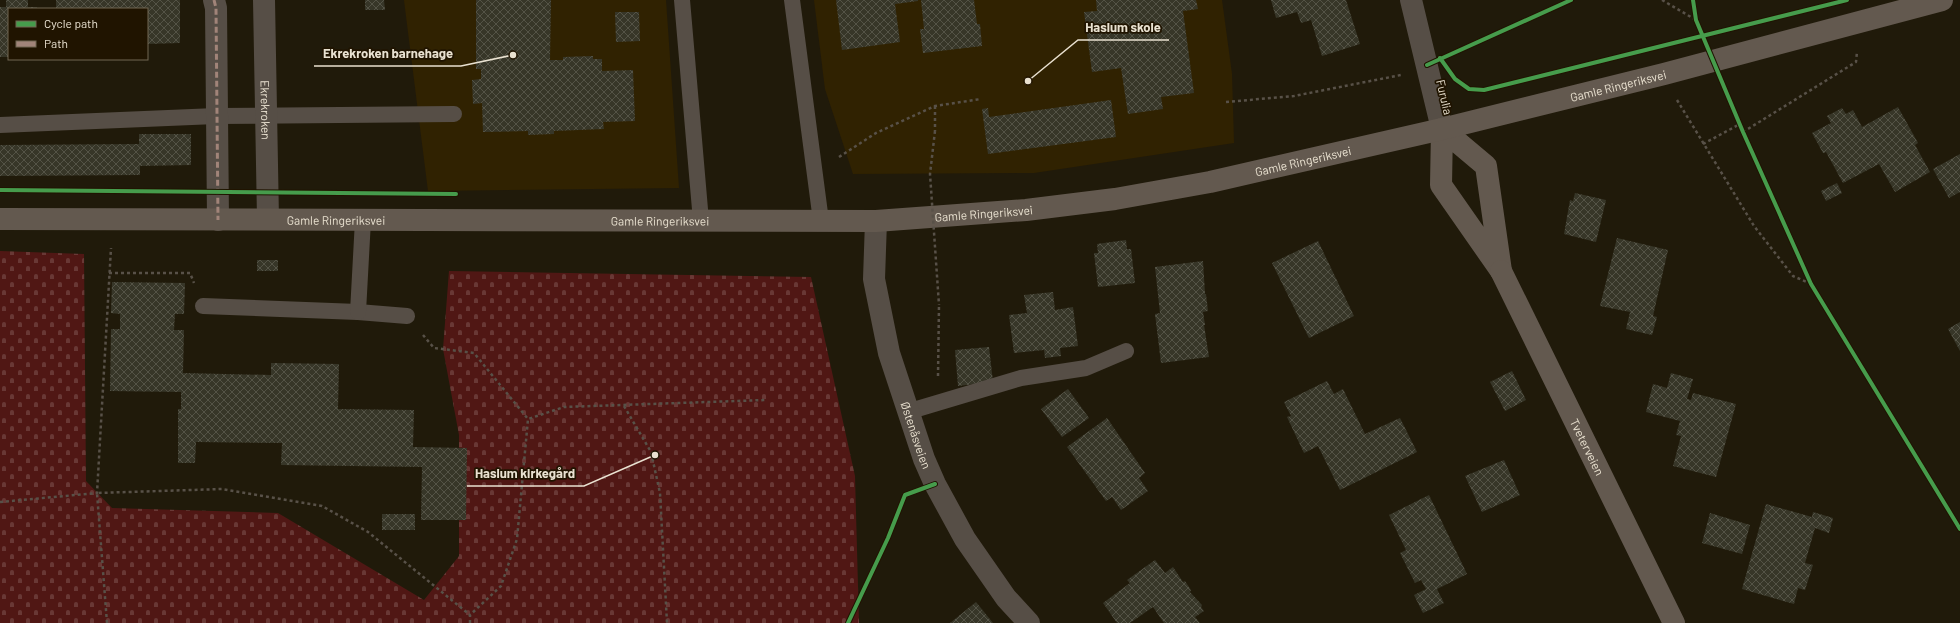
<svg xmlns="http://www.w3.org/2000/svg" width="1960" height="623" font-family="Barlow,sans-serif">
<defs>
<pattern id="cemetery-stones" width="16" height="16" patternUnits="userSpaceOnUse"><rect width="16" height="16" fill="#501714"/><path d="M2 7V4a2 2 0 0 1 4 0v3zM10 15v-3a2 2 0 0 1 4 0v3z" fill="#693835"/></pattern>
<pattern id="building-cross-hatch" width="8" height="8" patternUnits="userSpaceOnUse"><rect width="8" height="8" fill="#373628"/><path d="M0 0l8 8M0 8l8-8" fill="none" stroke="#545346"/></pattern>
</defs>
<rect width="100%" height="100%" fill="#201a0a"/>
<g fill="#302201">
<path d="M 404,0 L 666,0 L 679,188 L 428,191 Z"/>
<path d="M 814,0 L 1222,0 L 1232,74 L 1234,143 L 1034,173 L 853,174 L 825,89 Z"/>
</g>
<path fill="url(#cemetery-stones)" d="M 0,251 L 84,254 L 86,481 L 112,508 L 278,513 L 424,600 L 459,556 L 459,435 L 443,349 L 449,271 L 811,277 L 855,476 L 859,623 L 0,623 Z"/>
<g fill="url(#building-cross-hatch)">
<path d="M 6,0 L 28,0 L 28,7 L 37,7 L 37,9 L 9,9 L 9,57 L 0,57 L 0,7 L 6,7 Z"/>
<path d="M 56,0 L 180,0 L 180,43 L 147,44 L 147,9 L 56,9 Z"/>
<path d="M 365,0 L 384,0 L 385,10 L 365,10 Z"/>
<path d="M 476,0 L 551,0 L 550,60 L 563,60 L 563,57 L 593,56 L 593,59 L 602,59 L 602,71 L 633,70 L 635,121 L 603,122 L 604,129 L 554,131 L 554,134 L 528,135 L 528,131 L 483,132 L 482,103 L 473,104 L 472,80 L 481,79 L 481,69 L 476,69 Z"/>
<path d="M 836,0 L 918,0 L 918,1 L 895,4 L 900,42 L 842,50 Z"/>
<path d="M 921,0 L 974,0 L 977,24 L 980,24 L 982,46 L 923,53 L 920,29 L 924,29 Z"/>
<path d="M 1096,0 L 1196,0 L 1198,9 L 1183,11 L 1194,93 L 1161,97 L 1163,109 L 1128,114 L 1121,68 L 1092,72 L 1084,12 L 1097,11 Z"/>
<path d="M 1271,0 L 1346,0 L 1360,44 L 1322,56 L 1311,20 L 1301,23 L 1297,12 L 1276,18 Z"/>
<path d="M 615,12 L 639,12 L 640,41 L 616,42 Z"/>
<path d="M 1111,100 L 1116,137 L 988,154 L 982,109 L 988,108 L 989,117 Z"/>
<path d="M 1898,107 L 1918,143 L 1915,145 L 1930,172 L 1895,192 L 1879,164 L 1843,183 L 1826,152 L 1823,153 L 1812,133 L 1831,123 L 1827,116 L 1842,108 L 1846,114 L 1853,110 L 1862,127 Z"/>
<path d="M 139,134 L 191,134 L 191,165 L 140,166 L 140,175 L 0,176 L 0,145 L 139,144 Z"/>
<path d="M 1960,154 L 1960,192 L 1949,198 L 1933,169 Z"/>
<path d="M 1837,183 L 1842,193 L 1826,201 L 1821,191 Z"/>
<path d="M 1575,193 L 1606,200 L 1596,242 L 1564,234 L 1570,200 L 1573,201 Z"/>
<path d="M 1617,238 L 1668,250 L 1653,316 L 1657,317 L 1652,335 L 1626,329 L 1630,312 L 1600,306 Z"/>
<path d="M 1126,240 L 1127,249 L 1131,249 L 1135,283 L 1098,287 L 1094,253 L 1098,253 L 1097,244 Z"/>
<path d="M 1318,241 L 1354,316 L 1309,338 L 1272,263 Z"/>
<rect x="257" y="260" width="21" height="11"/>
<path d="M 1203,261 L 1205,294 L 1206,294 L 1208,311 L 1203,312 L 1205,325 L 1204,325 L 1209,357 L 1161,363 L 1155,314 L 1160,313 L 1155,267 Z"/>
<path d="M 112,282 L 185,283 L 184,314 L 175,314 L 174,330 L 184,330 L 183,373 L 271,375 L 271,363 L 339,364 L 338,409 L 414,410 L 413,447 L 467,448 L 466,520 L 421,520 L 422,467 L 281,465 L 282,443 L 196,442 L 195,463 L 178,463 L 178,409 L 181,409 L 181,392 L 110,391 L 111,329 L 120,329 L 120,314 L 111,313 Z"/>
<path d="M 1053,292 L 1055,310 L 1073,307 L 1078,346 L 1060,348 L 1061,356 L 1045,358 L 1044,350 L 1014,353 L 1009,315 L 1027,313 L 1024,295 Z"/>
<path d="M 1960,322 L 1960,351 L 1948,329 Z"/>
<path d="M 989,347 L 993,382 L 958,386 L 955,350 Z"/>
<path d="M 1512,371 L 1526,400 L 1505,411 L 1490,382 Z"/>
<path d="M 1671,373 L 1693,379 L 1687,399 L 1691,400 L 1693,393 L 1736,404 L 1716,477 L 1673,466 L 1681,436 L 1676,435 L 1680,421 L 1646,412 L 1653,384 L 1667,388 Z"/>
<path d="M 1327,381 L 1334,394 L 1343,389 L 1365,434 L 1400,418 L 1417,452 L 1340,490 L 1318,446 L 1304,453 L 1287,417 L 1291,416 L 1284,402 Z"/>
<path d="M 1068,389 L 1089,418 L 1062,437 L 1041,409 Z"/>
<path d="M 1107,418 L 1145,473 L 1139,478 L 1148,491 L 1121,510 L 1112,497 L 1106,501 L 1067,447 Z"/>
<path d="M 1504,460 L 1520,495 L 1482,512 L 1465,476 Z"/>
<path d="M 1429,495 L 1467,574 L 1437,589 L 1444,603 L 1423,613 L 1414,595 L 1426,589 L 1421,580 L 1415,583 L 1400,553 L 1406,550 L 1389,515 Z"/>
<path d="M 1766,504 L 1812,517 L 1813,512 L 1833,518 L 1829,533 L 1815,528 L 1805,563 L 1813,565 L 1805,590 L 1798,588 L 1794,604 L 1742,589 Z"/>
<path d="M 1710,513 L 1750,525 L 1742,554 L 1702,543 Z"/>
<rect x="382" y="514" width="33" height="16"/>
<path d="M 1155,560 L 1165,573 L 1173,567 L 1183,582 L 1185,581 L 1191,590 L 1190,592 L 1202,605 L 1201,607 L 1204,611 L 1195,617 L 1200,623 L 1164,623 L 1153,607 L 1130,623 L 1117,623 L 1103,603 L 1130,583 L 1127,580 Z"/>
<path d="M 976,602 L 993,623 L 950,623 Z"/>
</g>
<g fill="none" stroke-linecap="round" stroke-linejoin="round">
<g stroke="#585148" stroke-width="2.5" stroke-dasharray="3 3" stroke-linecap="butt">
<path d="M 1662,0 L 1696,20"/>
<path d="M 1677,100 L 1754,226 L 1793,276 L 1811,284"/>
<path d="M 1226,102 L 1294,96 L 1401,75"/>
<path d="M 935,106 L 935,131"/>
<path d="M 1743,132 L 1856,62 L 1857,52"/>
<path d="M 1703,144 L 1740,124"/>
<path d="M 839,157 L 876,133 L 935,106 L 981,99"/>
<path d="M 109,273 L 190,273 L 194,283"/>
<path d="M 423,335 L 434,348 L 474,353 L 528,419 L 564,407 L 765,400"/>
<path d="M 938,376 L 939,305"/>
<path d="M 624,406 L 651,452 L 660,493 L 667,623"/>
<path d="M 0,502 L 97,493 L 111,248"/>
<path d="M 107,623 L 97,493 L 222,489 L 322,506 L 368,532 L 470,615"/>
<path d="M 470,623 L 470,615 L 501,586 L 517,539 L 528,419"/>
</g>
<g stroke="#564e46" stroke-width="16">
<path d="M 682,0 L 701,221"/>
<path d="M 792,0 L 821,221"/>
<path d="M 0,125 L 216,116 L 454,114"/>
<path d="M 203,306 L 358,312 L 407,316"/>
<path d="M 358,312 L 363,220"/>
<path d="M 907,412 L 1021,378 L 1086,368 L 1126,351"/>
</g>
<g stroke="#564e46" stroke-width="22">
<path d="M 214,0 L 216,8 L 218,220"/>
<path id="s1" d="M 264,0 L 268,219"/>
<path d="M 1411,0 L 1442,129"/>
<path id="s2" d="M 876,221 L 874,279 L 889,353 L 924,459 L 935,484 L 965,539 L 1006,598 L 1029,623"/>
</g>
<g stroke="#63594f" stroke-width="22">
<path d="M 1442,129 L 1486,166 L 1501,271 L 1441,185 Z"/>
<path id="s3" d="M 0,219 L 876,221 L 1026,210 L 1115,199 L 1210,182 L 1442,129 L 1664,74 L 1942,0"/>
<path id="s4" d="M 1501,271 L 1674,623"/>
</g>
<path stroke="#585148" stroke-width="2.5" stroke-dasharray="3 3" stroke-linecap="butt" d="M 935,131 L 930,174 L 939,305"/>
<path stroke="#a18479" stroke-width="3" stroke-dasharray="6 3" stroke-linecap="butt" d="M 214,0 L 216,8 L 218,220"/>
<g stroke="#201400" stroke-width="6">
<g id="cycleway">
<path d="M 1693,0 L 1696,20 L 1743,132 L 1811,284 L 1960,529"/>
<path d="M 1440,58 L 1455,79 L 1469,89 L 1484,90 L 1847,0"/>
<path d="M 1427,65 L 1571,0"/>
<path d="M 0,190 L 456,194"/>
<path d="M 848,623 L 888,538 L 905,495 L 935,484"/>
</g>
</g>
<use href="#cycleway" stroke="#469c4c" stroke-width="4"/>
</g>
<g text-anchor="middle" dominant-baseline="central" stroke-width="3.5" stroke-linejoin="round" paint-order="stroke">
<g font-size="12" fill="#e9e1d0" stroke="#201400">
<text stroke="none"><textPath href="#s3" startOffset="1632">Gamle Ringeriksvei</textPath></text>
<text transform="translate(1445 97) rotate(77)">Furulia</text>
<text stroke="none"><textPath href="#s1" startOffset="110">Ekrekroken</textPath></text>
<text stroke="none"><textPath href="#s3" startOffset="1308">Gamle Ringeriksvei</textPath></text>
<text stroke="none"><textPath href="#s3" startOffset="984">Gamle Ringeriksvei</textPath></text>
<text stroke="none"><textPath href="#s3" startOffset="336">Gamle Ringeriksvei</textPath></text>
<text stroke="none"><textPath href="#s3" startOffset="660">Gamle Ringeriksvei</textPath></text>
<text stroke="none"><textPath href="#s2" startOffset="220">Østenåsveien</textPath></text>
<text stroke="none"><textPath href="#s4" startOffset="196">Tveterveien</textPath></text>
</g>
</g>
<path fill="none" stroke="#e9e1d0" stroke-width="1.5" d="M1028 81L1078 40H1169M513 55L461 66H314M655 455L584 486H467"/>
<g fill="#e9e1d0" stroke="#201400" stroke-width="1.5">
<circle cx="1028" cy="81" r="4"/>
<circle cx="513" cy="55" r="4"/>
<circle cx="655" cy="455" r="4"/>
</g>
<g font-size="13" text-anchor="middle" font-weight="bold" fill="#e9e1d0" stroke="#201400" stroke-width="3.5" stroke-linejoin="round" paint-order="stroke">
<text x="1123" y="32">Haslum skole</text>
<text x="388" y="58">Ekrekroken barnehage</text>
<text x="525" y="478">Haslum kirkegård</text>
</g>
<rect x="8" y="8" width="140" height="52" fill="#201400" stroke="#706653"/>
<rect x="16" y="21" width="20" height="6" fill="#469c4c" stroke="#706653"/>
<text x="44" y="28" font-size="12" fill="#e9e1d0">Cycle path</text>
<rect x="16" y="41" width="20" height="6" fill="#a18479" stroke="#706653"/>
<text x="44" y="48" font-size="12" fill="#e9e1d0">Path</text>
</svg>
